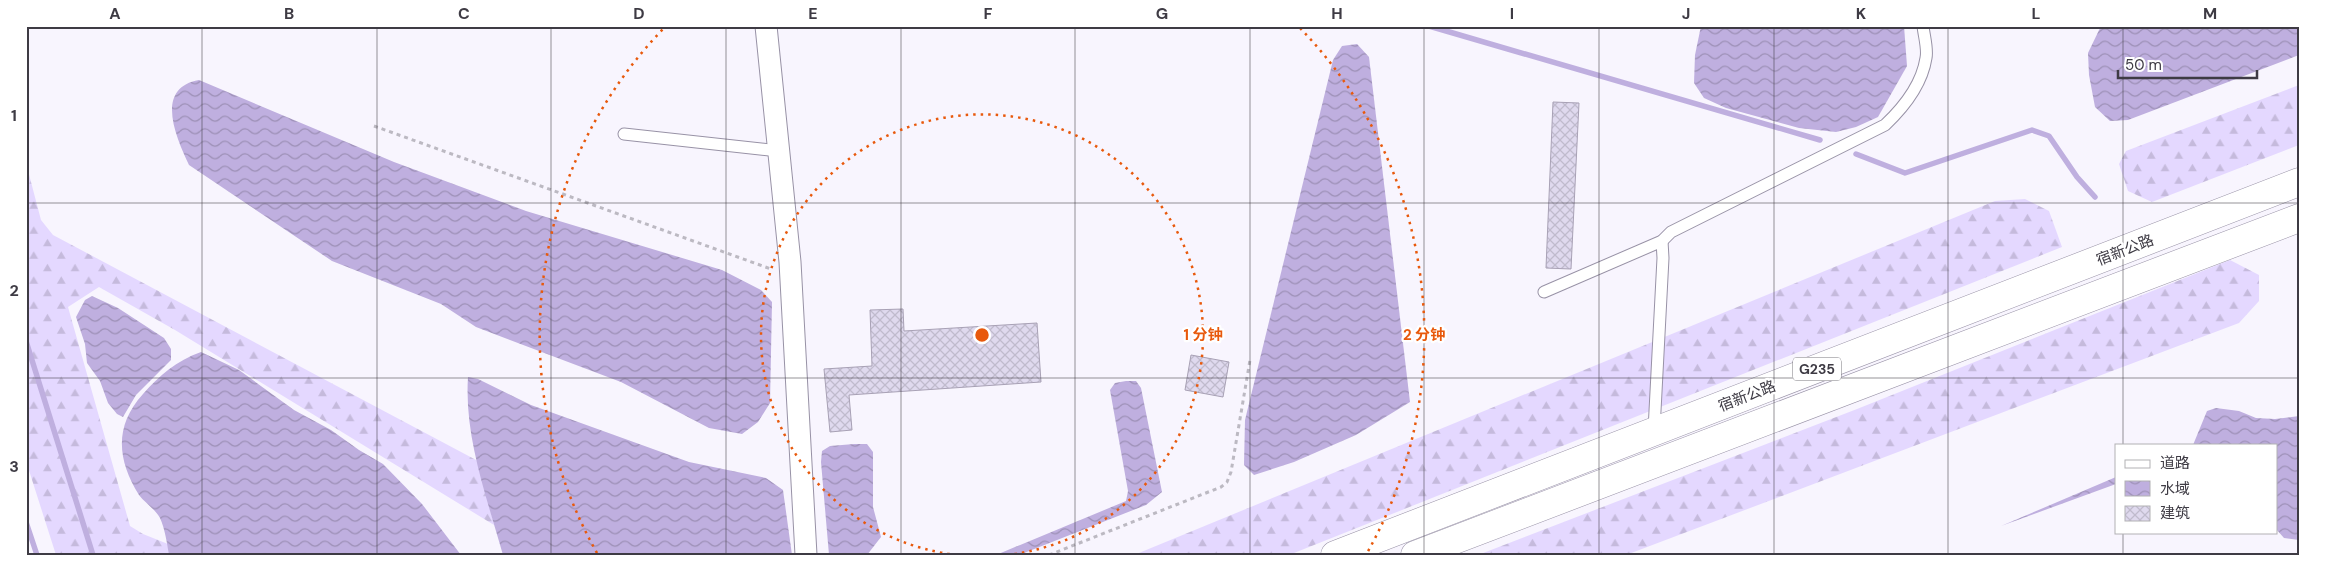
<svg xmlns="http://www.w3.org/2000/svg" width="2325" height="581" font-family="'DM Sans','Noto Sans SC',sans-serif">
<defs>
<pattern id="forest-firs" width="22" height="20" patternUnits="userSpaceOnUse" patternTransform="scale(1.25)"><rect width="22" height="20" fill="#e4d8ff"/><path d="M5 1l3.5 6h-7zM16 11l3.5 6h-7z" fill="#c5badc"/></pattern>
<pattern id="water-waves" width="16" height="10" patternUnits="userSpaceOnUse" patternTransform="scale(1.25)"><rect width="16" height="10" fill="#bfafdf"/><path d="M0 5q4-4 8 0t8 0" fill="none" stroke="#9d90b6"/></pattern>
<pattern id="building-cross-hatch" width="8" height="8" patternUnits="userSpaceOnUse" patternTransform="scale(1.25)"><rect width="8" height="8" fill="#dfd9ee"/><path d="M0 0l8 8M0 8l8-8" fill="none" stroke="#c0bbcd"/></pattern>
</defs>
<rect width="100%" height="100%" fill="#f8f5fe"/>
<g fill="url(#forest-firs)">
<path d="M 2299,85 L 2299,145 L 2152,202 L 2128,191 L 2119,164 L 2126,151 Z"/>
<path d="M 26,163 L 41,220 L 53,235 L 478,461 L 494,525 L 175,330 L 99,287 L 68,307 L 130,526 L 143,534 L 168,544 L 169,555 L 56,555 L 26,461 Z"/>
<path d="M 2025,199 L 2049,211 L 2062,247 L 1289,555 L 1134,555 L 1995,201 Z"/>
<path d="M 2230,260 L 2259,275 L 2259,301 L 2239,323 L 1626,555 L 1478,555 L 1857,409 Z"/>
</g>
<g fill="url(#water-waves)">
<path d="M 1701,26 L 1904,26 L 1907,66 L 1878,117 L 1856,127 L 1836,132 L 1799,128 L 1726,108 L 1704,98 L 1694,83 L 1695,55 Z"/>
<path d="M 2101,26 L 2299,26 L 2299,55 L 2128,120 L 2110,121 L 2095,107 L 2089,75 L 2088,53 Z"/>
<path d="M 1357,44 L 1369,57 L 1410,402 L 1356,435 L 1294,462 L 1254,475 L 1244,465 L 1245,420 L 1333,60 L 1342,46 Z"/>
<path d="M 199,80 L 394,162 L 526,211 L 722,270 L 761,290 L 772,302 L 770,403 L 758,422 L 742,434 L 709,428 L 621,382 L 476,327 L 441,304 L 332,261 L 189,165 C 176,137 154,88 199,80 Z"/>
<path d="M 92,296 L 118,308 L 164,338 L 171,349 L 171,360 L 136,395 L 123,417 L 117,414 L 108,403 L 100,381 L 87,363 L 85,344 L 76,317 L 85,300 Z"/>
<path d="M 201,352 L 239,370 L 294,410 L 331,430 L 359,450 L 383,464 L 422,504 L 461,555 L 169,555 C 167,543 165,529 160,518 C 155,509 145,503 139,495 C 117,460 114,426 143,394 C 160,375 176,361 201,352 Z"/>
<path d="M 468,377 L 478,379 L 531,405 L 689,462 L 766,478 L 783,490 L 792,555 L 503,555 C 487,498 464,437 468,377 Z"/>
<path d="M 1126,381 L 1136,381 L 1141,388 L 1162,492 L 1146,505 L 1019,555 L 996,555 L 1126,501 L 1128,491 L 1110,390 L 1115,383 Z"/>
<path d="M 2216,408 L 2239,411 L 2256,418 L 2275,419 L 2299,416 L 2299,540 L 2284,538 L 2276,529 L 2276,445 L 2193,445 L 2207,411 Z"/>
<path d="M 854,444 L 867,444 L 873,452 L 873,507 L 881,537 L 867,555 L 829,555 L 821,462 L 822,451 L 830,446 Z"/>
<path d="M 2116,477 L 2116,484 L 2001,526 Z"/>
</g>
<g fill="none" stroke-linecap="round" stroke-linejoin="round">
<g stroke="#bfafdf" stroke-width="5.5">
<path d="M 1429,26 L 1820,140"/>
<path d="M 1856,154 L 1905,173 L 2032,130 L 2049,136 L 2077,177 L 2095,197"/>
<path d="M 26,341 L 93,555"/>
<path d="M 26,522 L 37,555"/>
</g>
</g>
<g fill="url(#building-cross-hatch)" stroke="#a8a1b5">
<path d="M 1553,102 L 1579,103 L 1571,269 L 1546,268 Z"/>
<path d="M 903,309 L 904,331 L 1037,323 L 1041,382 L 849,395 L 852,430 L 830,432 L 824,369 L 872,366 L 870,310 Z"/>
<path d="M 1191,355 L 1229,362 L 1223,397 L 1185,390 Z"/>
</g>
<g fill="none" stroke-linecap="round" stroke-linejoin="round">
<g stroke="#9892a6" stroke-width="13">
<g id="lane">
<path d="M 624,134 L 779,151"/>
<path d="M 1544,292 L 1662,241 L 1671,232 L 1885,125 C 1903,108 1922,84 1926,58 C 1928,49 1924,36 1923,26"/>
<path d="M 1654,430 L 1663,258 L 1662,241"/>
</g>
</g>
<g stroke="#9892a6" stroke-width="23">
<path id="street" d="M 766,26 L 790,262 L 806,555"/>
</g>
<g stroke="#9892a6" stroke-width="29">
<g id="highway">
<path d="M 1335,555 L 2299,182"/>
<path d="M 1415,555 L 2299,218"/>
</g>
</g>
<g stroke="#bcb9c2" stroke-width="3" stroke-dasharray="4 4" stroke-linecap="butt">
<path d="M 374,126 L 771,269"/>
<path d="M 1049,555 L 1221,487 L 1227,482 L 1231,472 L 1250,360"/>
</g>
<use href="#lane" stroke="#fff" stroke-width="11"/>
<use href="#street" stroke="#fff" stroke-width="21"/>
<use href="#highway" stroke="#fff" stroke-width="28"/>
</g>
<path fill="none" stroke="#3e3b44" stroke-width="1" stroke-opacity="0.55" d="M 202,26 L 202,555M 377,26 L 377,555M 551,26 L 551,555M 726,26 L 726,555M 901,26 L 901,555M 1075,26 L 1075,555M 1250,26 L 1250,555M 1424,26 L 1424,555M 1599,26 L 1599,555M 1774,26 L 1774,555M 1948,26 L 1948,555M 2123,26 L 2123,445M 26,203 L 2299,203M 26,378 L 2299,378M 2123,532 L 2123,555"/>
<g fill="none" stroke="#e8590c" stroke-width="2.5" stroke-dasharray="2.5 5">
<path d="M957 555A221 221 0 1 1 1007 555"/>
<path d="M597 553A442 442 0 0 1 664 28M1300 28A442 442 0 0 1 1367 553"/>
</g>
<g text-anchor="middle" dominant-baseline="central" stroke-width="4.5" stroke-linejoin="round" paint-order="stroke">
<rect fill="#fff" stroke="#78767c" stroke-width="1" x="1793" y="357.5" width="48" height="23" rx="4"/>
<g font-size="14" font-weight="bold" fill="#3e3b44">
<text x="1817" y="369">G235</text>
</g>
<g font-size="15" fill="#3e3b44" stroke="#fff">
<text transform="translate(2125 250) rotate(-21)">宿新公路</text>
<text transform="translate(1747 396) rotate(-21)">宿新公路</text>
</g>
</g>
<circle cx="982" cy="335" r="8" fill="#e8590c" stroke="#fff" stroke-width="2.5"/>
<g font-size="15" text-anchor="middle" font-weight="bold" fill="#e8590c" stroke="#fff" stroke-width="4.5" stroke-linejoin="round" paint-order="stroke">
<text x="1203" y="340">1 分钟</text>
<text x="1424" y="340">2 分钟</text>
</g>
<rect width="2325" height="581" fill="none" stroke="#ffffff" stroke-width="55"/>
<rect x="2115" y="444" width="162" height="90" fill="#ffffff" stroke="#b2b1b4"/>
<rect x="2125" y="460" width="25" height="8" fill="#ffffff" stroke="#b2b1b4"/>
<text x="2160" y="468" font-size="15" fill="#3e3b44">道路</text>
<rect x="2125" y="481" width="25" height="15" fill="url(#water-waves)" stroke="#b2b1b4"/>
<text x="2160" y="494" font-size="15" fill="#3e3b44">水域</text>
<rect x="2125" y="506" width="25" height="15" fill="url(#building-cross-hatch)" stroke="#b2b1b4"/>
<text x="2160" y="518" font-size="15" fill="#3e3b44">建筑</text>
<path d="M2118 70v8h139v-8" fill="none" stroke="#3e3b44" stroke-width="2.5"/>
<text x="2125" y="70" font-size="15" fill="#3e3b44" stroke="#ffffff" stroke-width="4" paint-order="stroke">50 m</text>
<rect x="28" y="28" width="2270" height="526" fill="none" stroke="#3e3b44" stroke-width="2"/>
<g font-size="16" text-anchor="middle" font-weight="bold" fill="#3e3b44">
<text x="115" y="19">A</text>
<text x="289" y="19">B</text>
<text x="464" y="19">C</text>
<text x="639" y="19">D</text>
<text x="813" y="19">E</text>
<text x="988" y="19">F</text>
<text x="1162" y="19">G</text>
<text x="1337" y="19">H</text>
<text x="1512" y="19">I</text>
<text x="1686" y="19">J</text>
<text x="1861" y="19">K</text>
<text x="2036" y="19">L</text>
<text x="2210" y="19">M</text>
<text x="14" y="121">1</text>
<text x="14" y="296">2</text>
<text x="14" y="472">3</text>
</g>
</svg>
